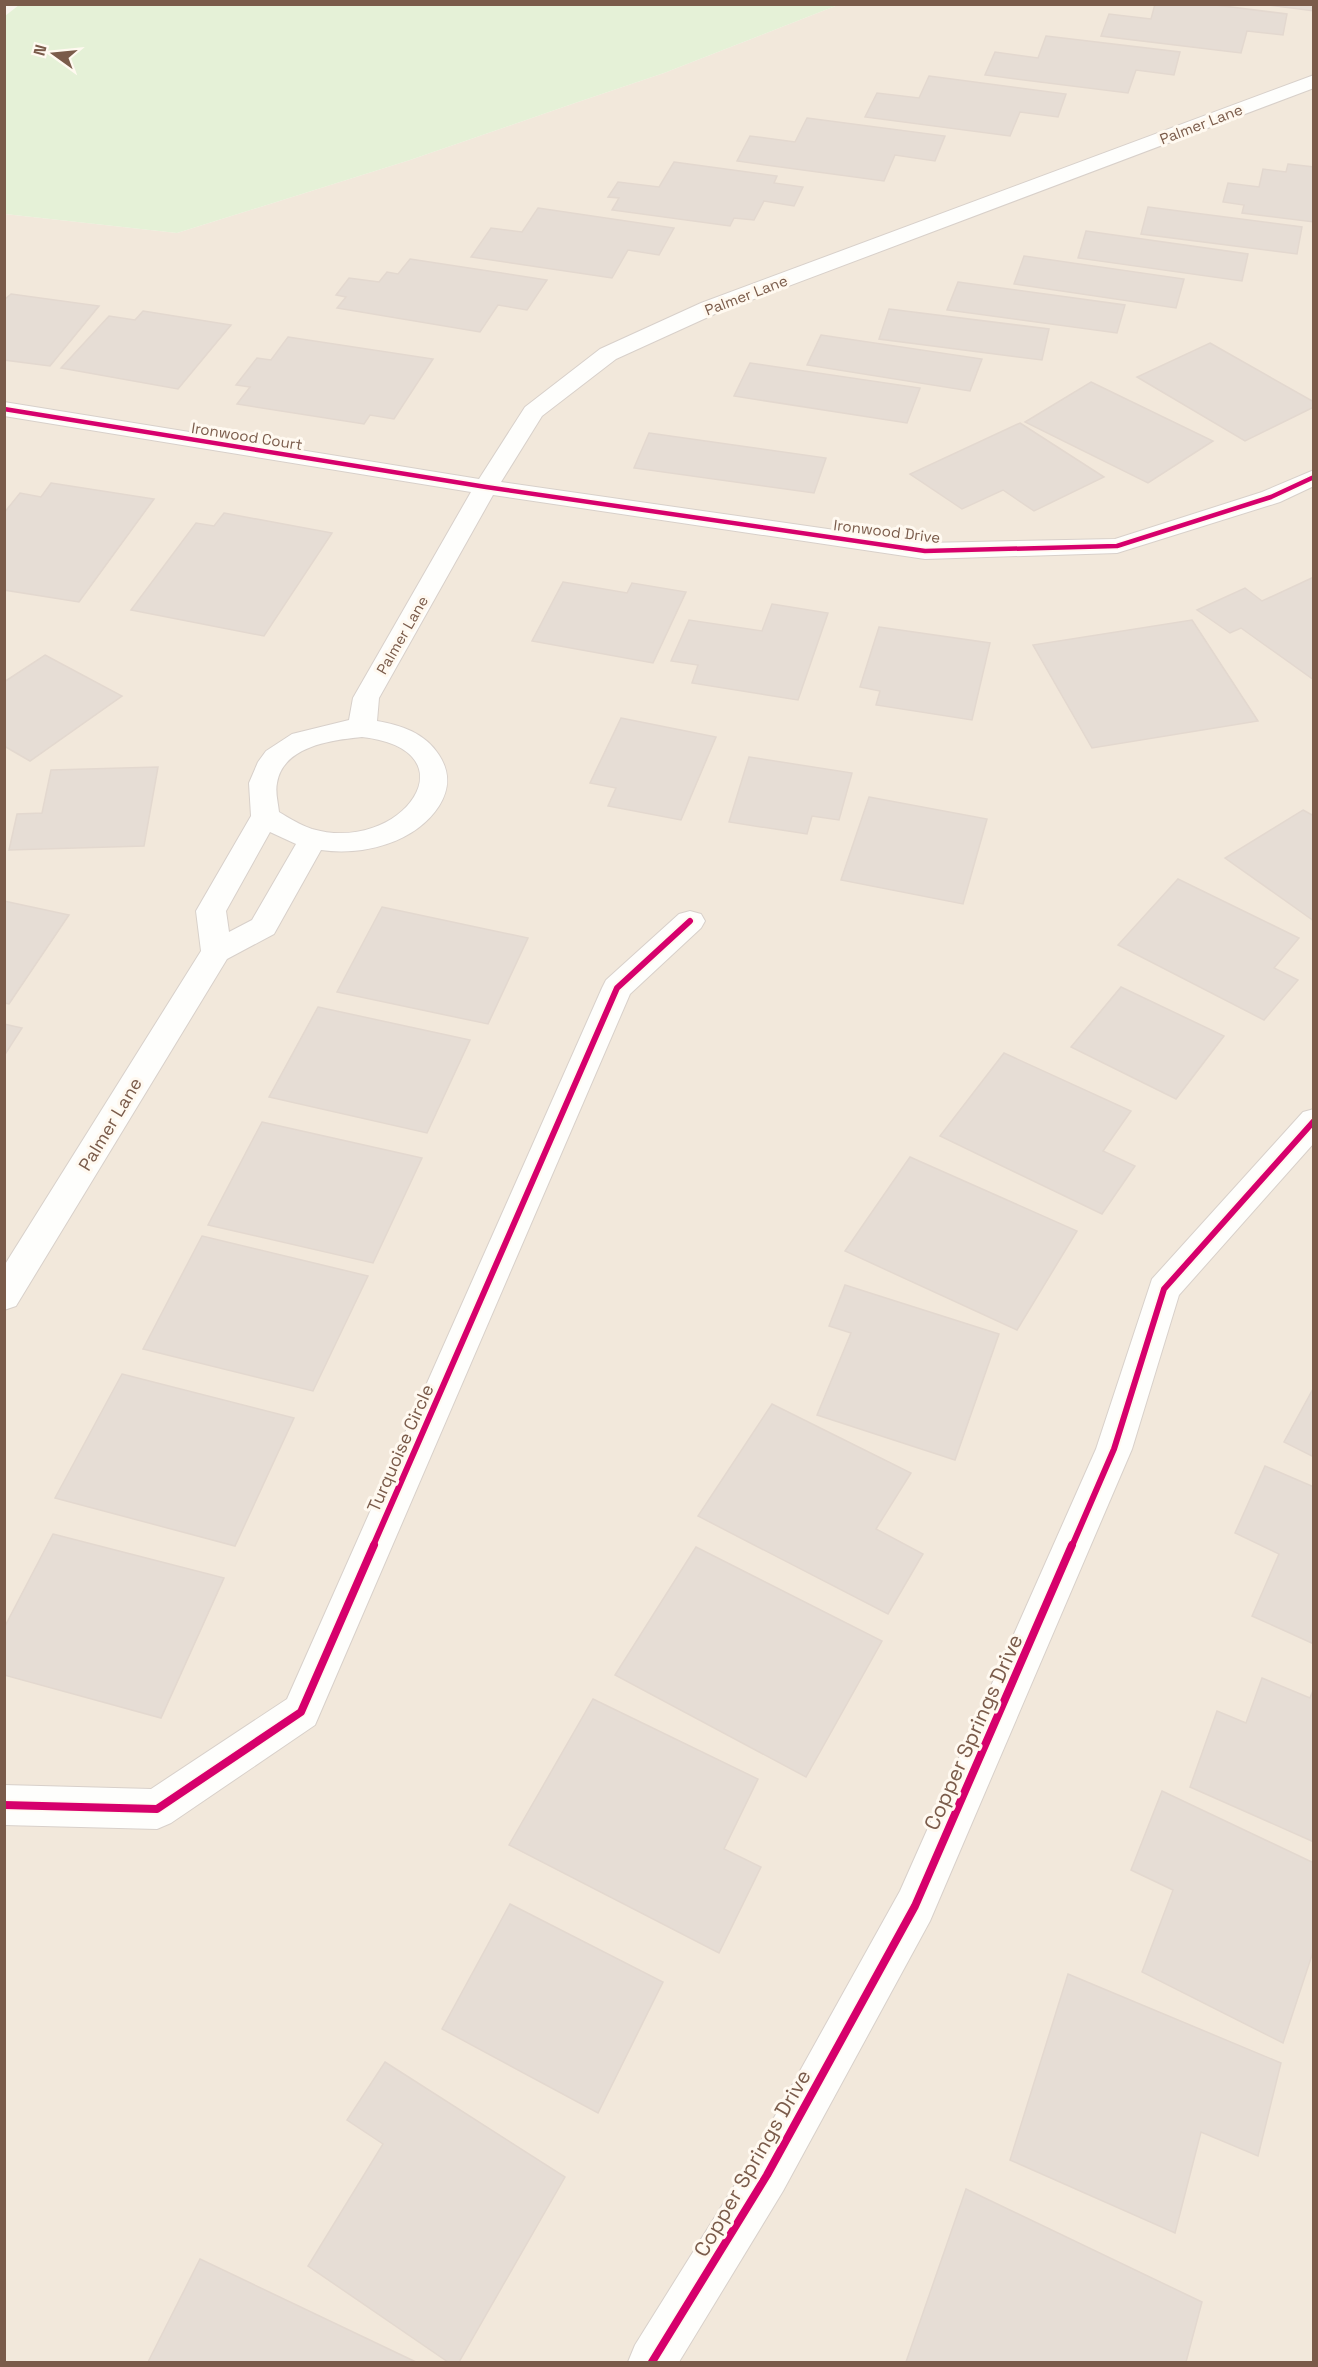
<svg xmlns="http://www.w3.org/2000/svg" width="1318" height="2367" font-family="'Space Grotesk',sans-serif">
<rect width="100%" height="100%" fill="#f9f5ee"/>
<path fill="#f2e8db" d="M 838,5 L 1313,5 L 1313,2362 L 5,2362 L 5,214 L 177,233 L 410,160 L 575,103 L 664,73 Z"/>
<path fill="#e5f1d7" d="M 19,5 L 19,4 L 838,5 L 664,73 L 575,103 L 410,160 L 177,233 L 5,214 L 5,16 Z"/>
<g fill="#e6ddd5" stroke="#e3d8cf" stroke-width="1.5">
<path d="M 1155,4 L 1207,4 L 1287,14 L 1283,35 L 1247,31 L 1241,53 L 1101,36 L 1109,14 L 1151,19 Z"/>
<path d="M 1261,4 L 1314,4 L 1314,11 Z"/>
<path d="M 1046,36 L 1180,52 L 1174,75 L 1136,70 L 1128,93 L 985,75 L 995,52 L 1038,58 Z"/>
<path d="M 929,76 L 1066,94 L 1058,117 L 1020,112 L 1010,136 L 865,117 L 877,93 L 919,98 Z"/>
<path d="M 807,118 L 945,136 L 935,161 L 895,155 L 884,181 L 737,161 L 750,136 L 795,142 Z"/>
<path d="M 674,162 L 777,176 L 774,183 L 803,187 L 794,206 L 764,201 L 754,220 L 734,218 L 730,226 L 612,210 L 619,198 L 608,197 L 618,182 L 659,187 Z"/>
<path d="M 1288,164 L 1314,167 L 1314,222 L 1242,213 L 1244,205 L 1223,202 L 1228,183 L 1259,187 L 1263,169 L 1286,172 Z"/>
<path d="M 1148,207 L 1302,227 L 1297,254 L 1141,234 Z"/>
<path d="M 538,208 L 674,228 L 659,255 L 628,250 L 612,278 L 471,257 L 491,228 L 522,232 Z"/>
<path d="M 1086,231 L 1248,254 L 1242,281 L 1078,258 Z"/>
<path d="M 1024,256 L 1184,279 L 1176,308 L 1014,284 Z"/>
<path d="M 410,259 L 547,280 L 527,310 L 498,305 L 480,332 L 337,308 L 346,297 L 336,295 L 349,278 L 379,282 L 387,272 L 398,274 Z"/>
<path d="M 958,282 L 1125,305 L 1117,333 L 947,310 Z"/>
<path d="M 11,294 L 99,306 L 50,366 L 4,360 L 4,300 Z"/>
<path d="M 889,309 L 1049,329 L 1042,360 L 879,339 Z"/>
<path d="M 143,311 L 231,325 L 178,389 L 61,368 L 109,316 L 135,320 Z"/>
<path d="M 821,335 L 982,359 L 970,391 L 807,365 Z"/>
<path d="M 288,337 L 433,359 L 394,419 L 370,415 L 364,424 L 237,404 L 250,387 L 236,385 L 257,358 L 271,360 Z"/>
<path d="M 1210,343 L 1314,402 L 1314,407 L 1245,441 L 1137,377 Z"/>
<path d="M 750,363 L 920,388 L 907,423 L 734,396 Z"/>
<path d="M 1091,382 L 1213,441 L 1148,483 L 1025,422 Z"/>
<path d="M 1020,423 L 1104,477 L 1034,511 L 1003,490 L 962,509 L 910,474 Z"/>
<path d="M 649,433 L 826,458 L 814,493 L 634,468 Z"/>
<path d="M 51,483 L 154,499 L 79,602 L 4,590 L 4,513 L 20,493 L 41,497 Z"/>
<path d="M 224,513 L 332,533 L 264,636 L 131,610 L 196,523 L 214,526 Z"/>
<path d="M 1314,577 L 1314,680 L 1241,628 L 1230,633 L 1197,610 L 1245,588 L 1262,601 Z"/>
<path d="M 563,582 L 627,593 L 632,583 L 686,592 L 653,663 L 532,641 Z"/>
<path d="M 772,604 L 828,613 L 798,700 L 692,683 L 698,665 L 671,661 L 689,620 L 762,631 Z"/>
<path d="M 1192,620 L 1258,721 L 1092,748 L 1033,645 Z"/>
<path d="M 879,627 L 990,643 L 972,720 L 876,705 L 880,691 L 860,687 Z"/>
<path d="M 45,655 L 122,696 L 30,761 L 4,746 L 4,682 Z"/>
<path d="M 621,718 L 716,737 L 681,820 L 608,806 L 616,788 L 590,783 Z"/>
<path d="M 749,757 L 852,773 L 839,820 L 812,816 L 807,834 L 729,822 Z"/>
<path d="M 158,767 L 144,846 L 9,850 L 17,814 L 42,813 L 51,770 Z"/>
<path d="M 869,797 L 987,819 L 963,904 L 841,880 Z"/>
<path d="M 1303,810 L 1314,816 L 1314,921 L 1225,858 Z"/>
<path d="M 1178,879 L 1299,938 L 1274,968 L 1298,980 L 1264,1020 L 1118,945 Z"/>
<path d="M 4,901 L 69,915 L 9,1004 L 4,1003 Z"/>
<path d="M 382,907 L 528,938 L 488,1024 L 337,992 Z"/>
<path d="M 1121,987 L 1224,1036 L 1176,1099 L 1071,1047 Z"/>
<path d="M 318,1007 L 470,1040 L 427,1133 L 269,1097 Z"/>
<path d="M 4,1024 L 22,1028 L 4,1056 Z"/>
<path d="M 1004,1053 L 1131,1111 L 1103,1151 L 1135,1166 L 1102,1214 L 940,1136 Z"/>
<path d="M 262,1122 L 422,1158 L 373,1263 L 208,1225 Z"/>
<path d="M 910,1157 L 1077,1231 L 1017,1330 L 845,1251 Z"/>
<path d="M 202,1236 L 368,1276 L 313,1391 L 143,1349 Z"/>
<path d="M 845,1285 L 999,1334 L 955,1460 L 817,1415 L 851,1333 L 829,1326 Z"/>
<path d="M 122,1374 L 294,1418 L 235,1546 L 55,1498 Z"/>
<path d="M 1314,1387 L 1314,1457 L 1284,1442 Z"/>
<path d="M 772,1404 L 911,1473 L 876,1529 L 923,1554 L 888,1614 L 698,1516 Z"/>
<path d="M 1265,1466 L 1314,1487 L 1314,1644 L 1252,1616 L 1279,1554 L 1235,1533 Z"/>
<path d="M 53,1534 L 224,1578 L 161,1718 L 4,1675 L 4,1628 Z"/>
<path d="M 696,1547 L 882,1641 L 806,1777 L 615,1675 Z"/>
<path d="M 1262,1678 L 1310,1698 L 1314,1688 L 1314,1842 L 1190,1787 L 1217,1711 L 1246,1723 Z"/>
<path d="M 593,1699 L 758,1779 L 724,1849 L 761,1867 L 719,1953 L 509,1845 Z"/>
<path d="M 1162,1791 L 1314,1863 L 1314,1949 L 1283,2043 L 1142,1972 L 1173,1890 L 1131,1870 Z"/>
<path d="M 510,1904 L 663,1982 L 598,2113 L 442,2029 Z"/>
<path d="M 1068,1974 L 1281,2063 L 1258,2156 L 1201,2132 L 1175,2233 L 1010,2160 Z"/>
<path d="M 385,2062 L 565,2177 L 459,2362 L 448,2362 L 308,2266 L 383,2144 L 347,2120 Z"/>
<path d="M 966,2189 L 1202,2302 L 1186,2362 L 906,2362 Z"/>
<path d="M 200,2259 L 416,2362 L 148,2362 Z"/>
</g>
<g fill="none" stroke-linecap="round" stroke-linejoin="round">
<g stroke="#d8d0ca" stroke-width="2">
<g id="minor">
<path d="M 1314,75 L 1314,88 L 717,313 L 616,359 L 542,416 L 501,482 L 925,543 L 1115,539 L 1262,492 L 1314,470 L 1314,486 L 1280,502 L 1117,553 L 925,559 L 493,495 L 379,698 L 377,721 C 401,725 425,733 439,755 C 450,772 450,788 439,806 C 415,843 363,856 321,850 L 274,934 L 227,959 L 16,1306 L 4,1310 L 4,1266 L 201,951 L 196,911 L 251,816 L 249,783 L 258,762 L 266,751 L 292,734 L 349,720 L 353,698 L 471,492 L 4,416 L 4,402 L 479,479 L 525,407 L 600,349 L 701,303 ZM 362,737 C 476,750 402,855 312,829 C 300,825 289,818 279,812 C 278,802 275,792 277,783 C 283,746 332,740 362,737 ZM 270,832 L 296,844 L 252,920 L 229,932 L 226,911 Z"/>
<path d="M 690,911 L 701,914 L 705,921 L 701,928 L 630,994 L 315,1725 L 171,1823 L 157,1829 L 4,1825 L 4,1785 L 151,1789 L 287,1699 L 602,988 L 606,980 L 679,914 Z"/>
<path d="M 1314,1109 L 1314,1143 L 1179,1295 L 1132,1449 L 930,1921 L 783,2191 L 679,2362 L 628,2362 L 635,2345 L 751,2159 L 900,1891 L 1096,1449 L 1152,1279 L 1303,1112 Z"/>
</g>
</g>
<use href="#minor" fill="#fefefc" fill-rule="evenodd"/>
<g stroke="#fff9f0" stroke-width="8">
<path id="cycleway-far2" d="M 4,409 L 486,487 L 925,551 L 1117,546 L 1271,497 L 1314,477"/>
</g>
<g stroke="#fff9f0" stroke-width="10">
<g id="cycleway-far1">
<path d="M 373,1546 L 617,988 L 690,921"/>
<path d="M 1072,1546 L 1114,1449 L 1164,1289 L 1314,1121"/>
</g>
</g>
<g stroke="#fff9f0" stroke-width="11">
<g id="cycleway">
<path d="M 4,1805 L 157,1809 L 301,1712 L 374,1545"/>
<path d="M 652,2362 L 767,2175 L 915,1906 L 1072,1545"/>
</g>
</g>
<use href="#cycleway-far2" stroke="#d6006c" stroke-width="4.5"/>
<use href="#cycleway-far1" stroke="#d6006c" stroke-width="6"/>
<use href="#cycleway" stroke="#d6006c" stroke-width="8"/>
</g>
<g text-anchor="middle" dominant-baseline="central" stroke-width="6" stroke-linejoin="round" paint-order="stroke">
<g font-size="15" fill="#7a5b4a" stroke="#fff9f0">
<text transform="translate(1201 124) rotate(-21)">Palmer Lane</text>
<text transform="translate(746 295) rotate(-21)">Palmer Lane</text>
<text transform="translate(247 436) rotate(9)">Ironwood Court</text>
<text transform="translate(887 531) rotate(7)">Ironwood Drive</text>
<text transform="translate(402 635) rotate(-60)">Palmer Lane</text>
</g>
<g font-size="18" fill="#7a5b4a" stroke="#fff9f0">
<text transform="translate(110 1124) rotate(-59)">Palmer Lane</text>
<text transform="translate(400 1448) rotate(-66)">Turquoise Circle</text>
</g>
<g font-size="21" fill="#7a5b4a" stroke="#fff9f0">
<text transform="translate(973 1732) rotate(-66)">Copper Springs Drive</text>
<text transform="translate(752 2163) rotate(-60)">Copper Springs Drive</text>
</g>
</g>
<rect width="1318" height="2367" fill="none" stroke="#7a5b4a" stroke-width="12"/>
<g transform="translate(54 54) rotate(285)" stroke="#fff9f0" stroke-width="4.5" paint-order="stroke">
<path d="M0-4.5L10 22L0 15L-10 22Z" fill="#7a5b4a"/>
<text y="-9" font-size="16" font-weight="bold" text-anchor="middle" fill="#7a5b4a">N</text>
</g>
</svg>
